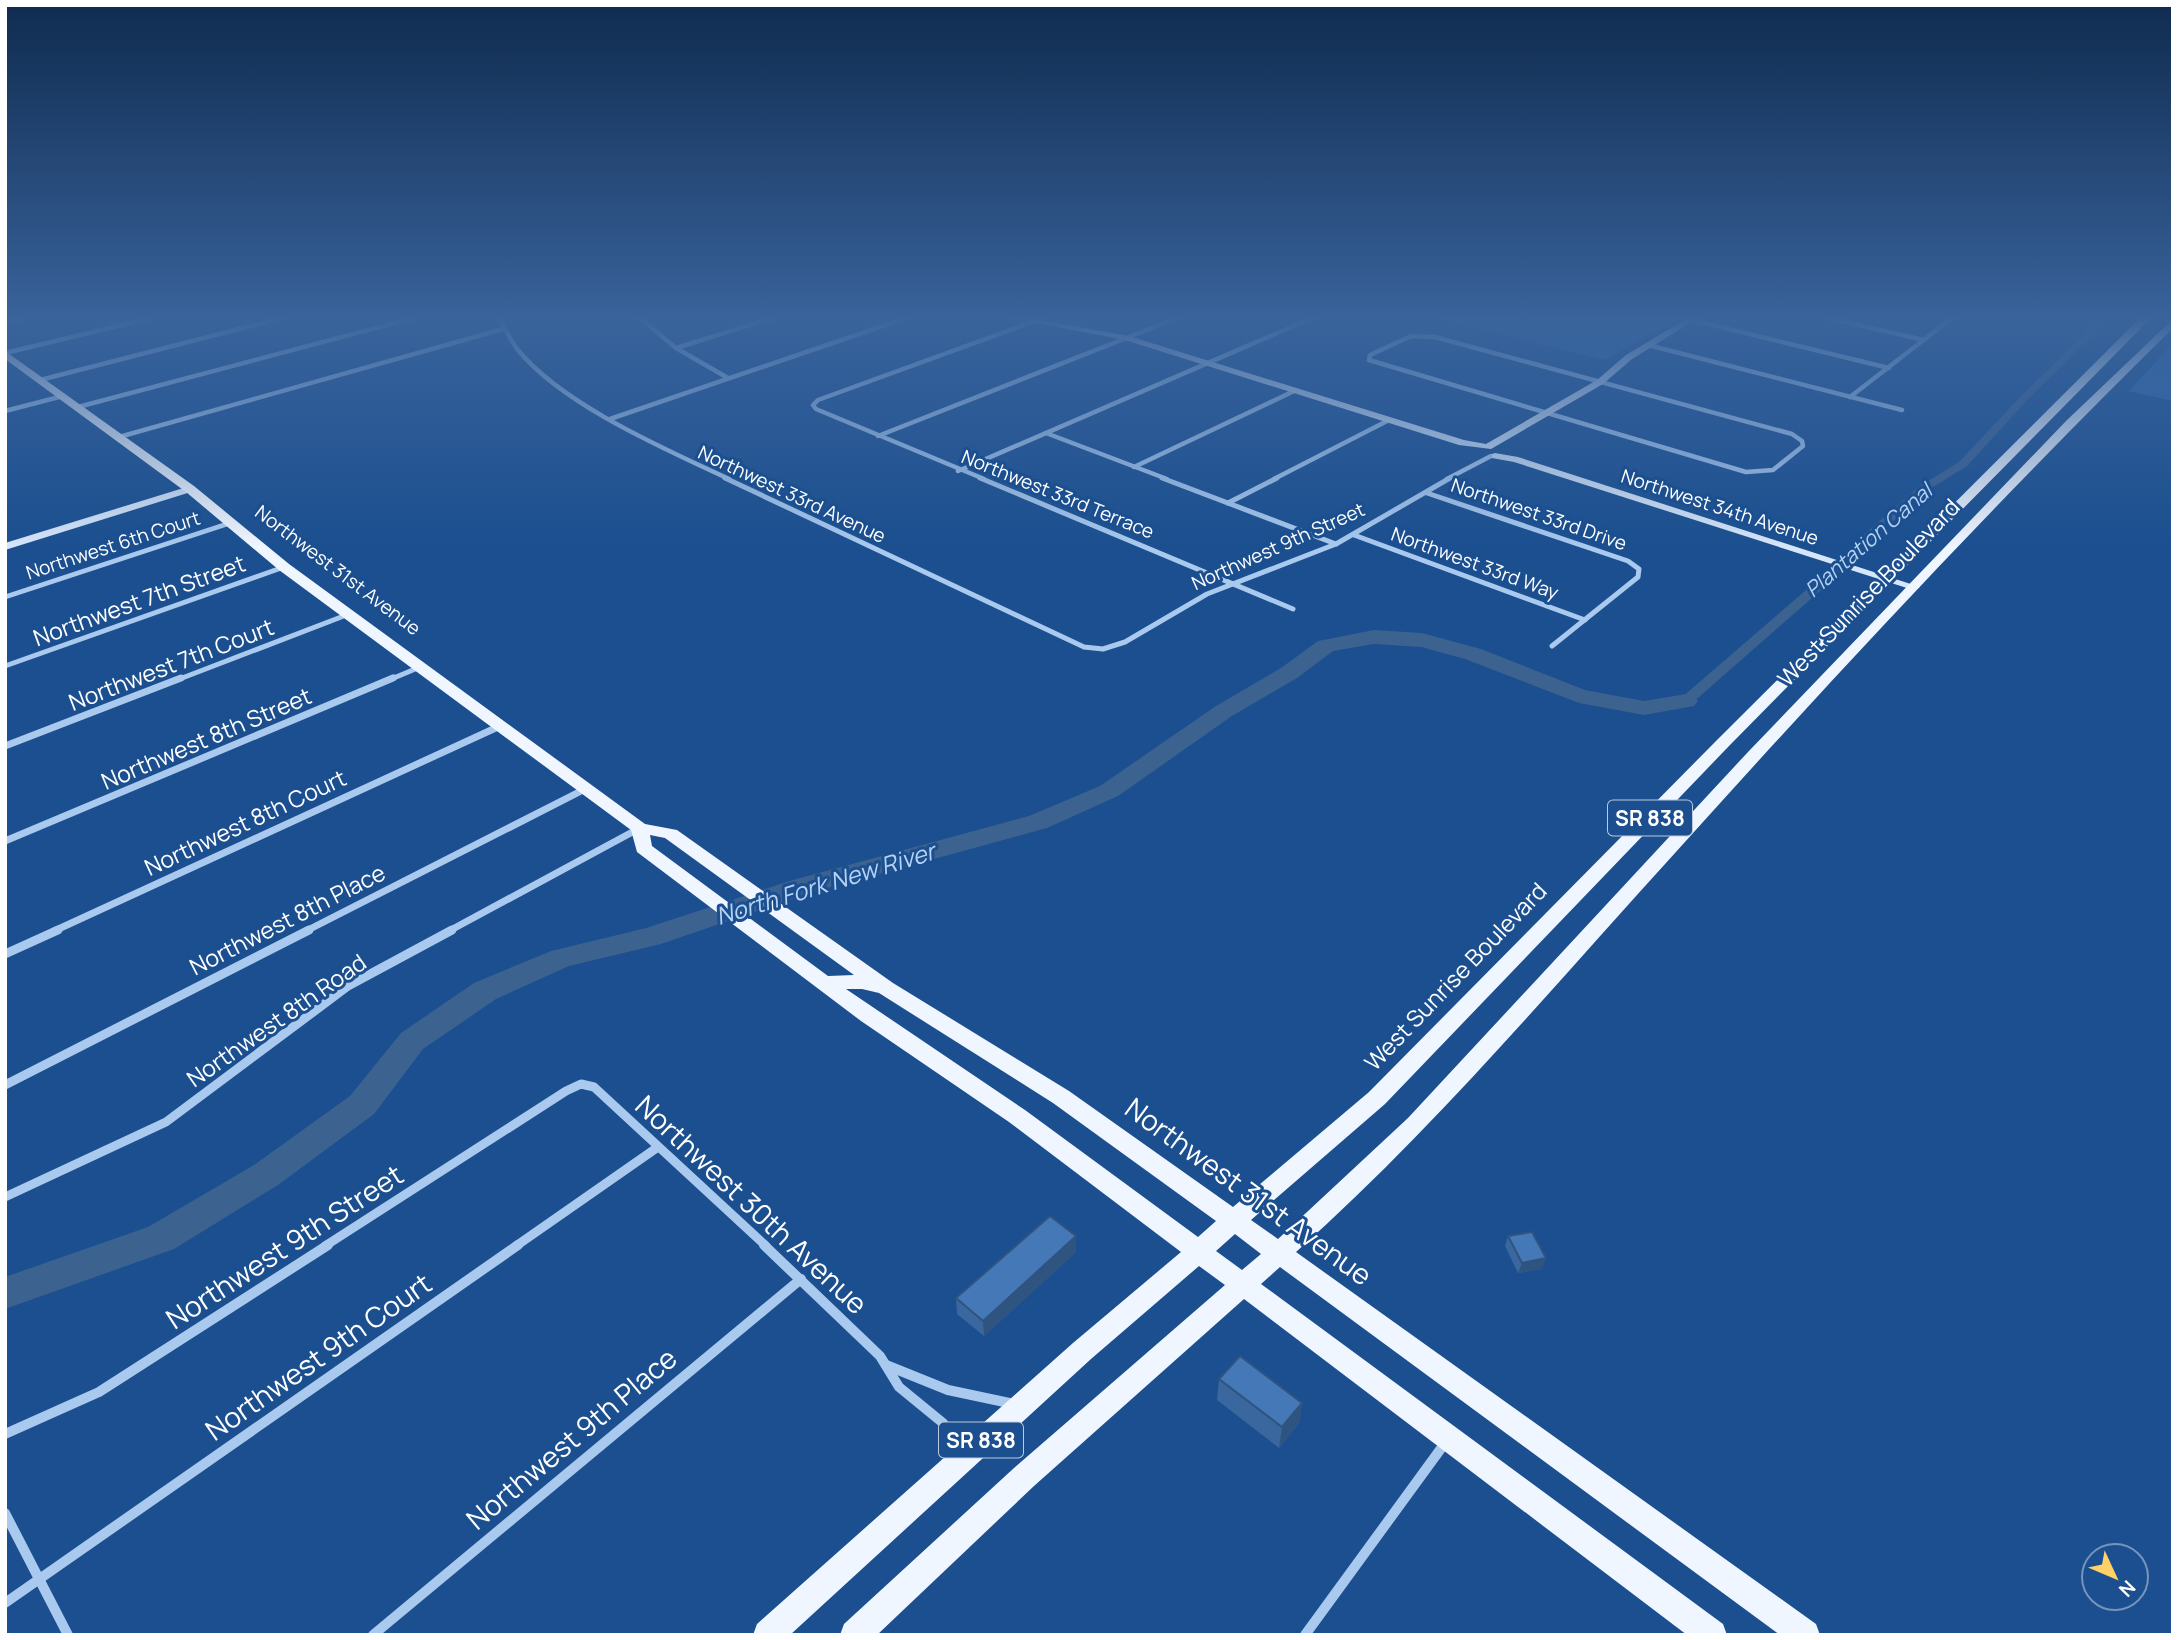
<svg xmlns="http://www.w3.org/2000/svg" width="2178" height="1640" font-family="Manrope,sans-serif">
<rect width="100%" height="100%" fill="#1b4f8f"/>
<g fill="#2e69ad">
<path d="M 1435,318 L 1679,318 L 1605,360 Z"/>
<path d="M 2173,343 L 2173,401 L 2129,391 Z"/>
</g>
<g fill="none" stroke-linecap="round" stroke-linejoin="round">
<path fill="#3c6290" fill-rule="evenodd" d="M 2101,318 L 2110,318 L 2028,399 L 1967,466 L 1928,490 L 1868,544 L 1836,577 L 1691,704 L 1681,704 L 1679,701 L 1681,698 L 1828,571 L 1860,538 L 1920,486 L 1959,462 L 2022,395 Z"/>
<path fill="#3c6290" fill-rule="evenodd" d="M 1374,630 L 1422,633 L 1481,649 L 1585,690 L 1644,701 L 1686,694 L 1694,696 L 1698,701 L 1694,706 L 1644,715 L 1579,703 L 1465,659 L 1421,647 L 1374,644 L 1333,651 L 1297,678 L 1232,716 L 1118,796 L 1047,828 L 813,892 L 661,944 L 569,966 L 496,999 L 423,1049 L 374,1114 L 278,1185 L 174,1249 L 5,1309 L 5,1277 L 148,1227 L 254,1165 L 350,1096 L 401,1033 L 474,983 L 551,951 L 646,928 L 793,880 L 1029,816 L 1100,786 L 1216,706 L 1281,668 L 1318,641 Z"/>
<g stroke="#a9c9ee" stroke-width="4.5">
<path d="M 499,318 C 505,329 511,341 518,350 C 563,405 665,449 729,479"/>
<path d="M 640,318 L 676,348 L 728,378"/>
<path d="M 1828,318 L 1924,340"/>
<path d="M 1692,320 L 1889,368"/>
<path d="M 5,322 L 21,318"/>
<path d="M 1411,336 L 1435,337 L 1792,434 L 1802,441 L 1803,446 L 1773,470 L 1746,472 L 1369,360 L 1370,355 Z"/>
<path d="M 1648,345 L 1902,410"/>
<path d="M 676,348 L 772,318"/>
<path d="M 5,353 L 151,318"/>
<path d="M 40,380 L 282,318"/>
<path d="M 1850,397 L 1952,318"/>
<path d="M 78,407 L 413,318"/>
<path d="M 5,411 L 63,396"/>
<path d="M 610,419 L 906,318"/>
<path d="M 1046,433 L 1167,479"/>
<path d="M 878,436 L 1177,318"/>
<path d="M 119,437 L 503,329"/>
<path d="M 1134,467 L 1294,391"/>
<path d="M 958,471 L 1312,318"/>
<path d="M 984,479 L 816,409 L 813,405 L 818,400 L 1043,318"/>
<path d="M 1274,479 L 1389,420"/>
<path d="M 1447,479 L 1491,456"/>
</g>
<g stroke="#a9c9ee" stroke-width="5">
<path d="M 725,478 L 1084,647 L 1103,649 L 1125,642 L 1207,594 L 1336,544 L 1450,478"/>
<path d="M 980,478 L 1293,609"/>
<path d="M 1162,478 L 1336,544"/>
<path d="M 1427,493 L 1628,561 L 1639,569 L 1638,577 L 1552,646"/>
<path d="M 1228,503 L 1277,478"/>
<path d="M 1354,535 L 1585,620"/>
<path d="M 5,597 L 230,523"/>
<path d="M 5,666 L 284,567"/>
<path d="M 177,680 L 349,614"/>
<path d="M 389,680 L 420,667"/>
</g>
<g stroke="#a9c9ee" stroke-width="7">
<path d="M 5,746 L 181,678"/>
<path d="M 5,841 L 393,678"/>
<path d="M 54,931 L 500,726"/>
<path d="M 306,931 L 587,788"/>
<path d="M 449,931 L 638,829"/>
</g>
<g stroke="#a9c9ee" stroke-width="9">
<path d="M 5,954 L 58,930"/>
<path d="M 5,1085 L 309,930"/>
<path d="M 5,1197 L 166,1122 L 348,986 L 452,930"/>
<path d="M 325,1246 L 566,1091 L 581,1084 L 594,1087 L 766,1246"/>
<path d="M 516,1246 L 658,1147"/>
</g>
<g stroke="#a9c9ee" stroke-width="10">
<path d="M 764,1245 L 880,1356 L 899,1387 L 943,1423 L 959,1455"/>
<path d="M 886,1365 L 948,1390 L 1014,1404"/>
<path d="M 5,1434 L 99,1392 L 328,1245"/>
<path d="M 5,1513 L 68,1635"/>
<path d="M 5,1603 L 518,1245"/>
<path d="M 373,1635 L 801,1279"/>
<path d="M 1305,1635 L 1445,1443"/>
</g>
<g fill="#d6e6fa" fill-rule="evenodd">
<path d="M 1011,318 L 1029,318 L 1129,336 L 1464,440 L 1486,444 L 1597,380 L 1626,355 L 1688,318 L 1698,318 L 1632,359 L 1603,384 L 1491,449 L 1459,445 L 1125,340 Z"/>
<path d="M 1495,453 L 1518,457 L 1920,587 L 1914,590 L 1910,589 L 1514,462 L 1492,458 L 1492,454 Z"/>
<path d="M 190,486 L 195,489 L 194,491 L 5,550 L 5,543 Z"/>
</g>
<path fill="#f0f6ff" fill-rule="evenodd" d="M 2140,318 L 2151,318 L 1729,746 L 1385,1104 L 1251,1220 L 1278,1239 L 1408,1118 L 1748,752 L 2066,421 L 2173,319 L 2173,328 C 2001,497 1836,674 1675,853 C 1552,988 1433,1130 1296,1252 L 1816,1624 L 1820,1635 L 1780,1635 L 1280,1267 L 1261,1284 L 1723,1624 L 1727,1635 L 1687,1635 L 1244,1299 L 1034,1486 L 877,1635 L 840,1635 L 844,1624 L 1014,1468 L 1225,1285 L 1199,1266 L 1091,1359 L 790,1635 L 753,1635 L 757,1624 L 1073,1343 L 1181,1252 L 1009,1122 L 861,1021 L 637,852 L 631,830 L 279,570 L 186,492 L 5,359 L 5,351 L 194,486 L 289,564 L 645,824 L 677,830 L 893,983 L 1069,1091 L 1233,1207 L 1369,1092 L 1717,740 ZM 650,835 L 665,838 L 854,975 L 828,976 L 652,846 ZM 846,989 L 862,989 L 879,993 L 1053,1103 L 1216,1221 L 1198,1237 L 1025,1110 ZM 1235,1234 L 1261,1254 L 1242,1270 L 1216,1251 Z"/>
</g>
<g fill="#3a679d">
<path d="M 1076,1236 L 1076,1252 L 984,1336 L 957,1314 L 956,1298 Z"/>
<path d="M 1508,1236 L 1542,1269 L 1518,1273 L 1505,1246 Z"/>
<path d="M 1219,1379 L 1302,1403 L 1299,1423 L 1279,1448 L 1217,1400 Z"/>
</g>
<g fill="#305480">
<path d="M 1076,1236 L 1076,1252 L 984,1336 L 983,1321 Z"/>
<path d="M 1546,1258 L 1542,1269 L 1518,1273 L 1522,1263 Z"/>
<path d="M 1302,1403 L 1299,1423 L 1279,1448 L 1282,1427 Z"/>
</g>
<g fill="#4478b7" stroke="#305480" stroke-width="2">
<path d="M 1050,1216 L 1076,1236 L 983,1321 L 956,1298 Z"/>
<path d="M 1532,1232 L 1546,1258 L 1522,1263 L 1508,1236 Z"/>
<path d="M 1240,1356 L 1302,1403 L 1282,1427 L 1219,1379 Z"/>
</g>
<linearGradient id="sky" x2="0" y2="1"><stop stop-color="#0f2b4f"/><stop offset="0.58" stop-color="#39639b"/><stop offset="1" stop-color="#39639b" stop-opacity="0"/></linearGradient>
<rect width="2178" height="548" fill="url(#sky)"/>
<g text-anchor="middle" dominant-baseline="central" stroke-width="6" stroke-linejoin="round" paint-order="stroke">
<g font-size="19" fill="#fff" stroke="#1b4f8f">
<text transform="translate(792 494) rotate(25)">Northwest 33rd Avenue</text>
<text transform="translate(1058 494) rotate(22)">Northwest 33rd Terrace</text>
<text transform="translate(1720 507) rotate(18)">Northwest 34th Avenue</text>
<text transform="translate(1539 514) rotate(19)">Northwest 33rd Drive</text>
<text transform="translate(113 545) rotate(-18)">Northwest 6th Court</text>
<text transform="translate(1278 546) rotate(-24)">Northwest 9th Street</text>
<text transform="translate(1475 563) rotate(20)">Northwest 33rd Way</text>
<text transform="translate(338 570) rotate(37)">Northwest 31st Avenue</text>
</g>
<g font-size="21" font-style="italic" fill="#b5d3f5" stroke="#1b4f8f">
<text transform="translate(1868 540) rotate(-41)">Plantation Canal</text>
</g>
<g fill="#1b4f8f" stroke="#bbcadd" stroke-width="2">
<rect x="1608" y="800.5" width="84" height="35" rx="5"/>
<rect x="939" y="1422.5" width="84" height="35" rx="5"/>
</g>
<g font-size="21" font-weight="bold" fill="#fff">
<text x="1650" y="818">SR 838</text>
<text x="981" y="1440">SR 838</text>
</g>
<g font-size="23" fill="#fff" stroke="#1b4f8f">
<text transform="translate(1868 592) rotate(-46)">West Sunrise Boulevard</text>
<text transform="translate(139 600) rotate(-20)">Northwest 7th Street</text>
<text transform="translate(171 664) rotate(-21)">Northwest 7th Court</text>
<text transform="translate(206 738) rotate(-23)">Northwest 8th Street</text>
<text transform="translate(245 822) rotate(-25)">Northwest 8th Court</text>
<text transform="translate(287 919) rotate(-27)">Northwest 8th Place</text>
<text transform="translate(1455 976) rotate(-46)">West Sunrise Boulevard</text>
<text transform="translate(276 1020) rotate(-35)">Northwest 8th Road</text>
</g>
<g font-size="24" font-style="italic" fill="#b5d3f5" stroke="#1b4f8f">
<text transform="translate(825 883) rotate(-17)">North Fork New River</text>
</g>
<g font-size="28" fill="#fff" stroke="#1b4f8f">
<text transform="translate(1249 1191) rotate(36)">Northwest 31st Avenue</text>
<text transform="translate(752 1204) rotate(43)">Northwest 30th Avenue</text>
<text transform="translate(284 1246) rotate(-33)">Northwest 9th Street</text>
<text transform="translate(318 1356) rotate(-35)">Northwest 9th Court</text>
<text transform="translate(571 1438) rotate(-40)">Northwest 9th Place</text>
</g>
</g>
<rect width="2178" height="1640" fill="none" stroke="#ffffff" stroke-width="14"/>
<g transform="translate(2115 1577) rotate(134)"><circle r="33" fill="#1b4f8f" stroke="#7695bc" stroke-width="2"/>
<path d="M0-5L12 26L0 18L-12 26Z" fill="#ffd166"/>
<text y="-10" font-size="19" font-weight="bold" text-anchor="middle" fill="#ffffff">N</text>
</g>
</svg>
